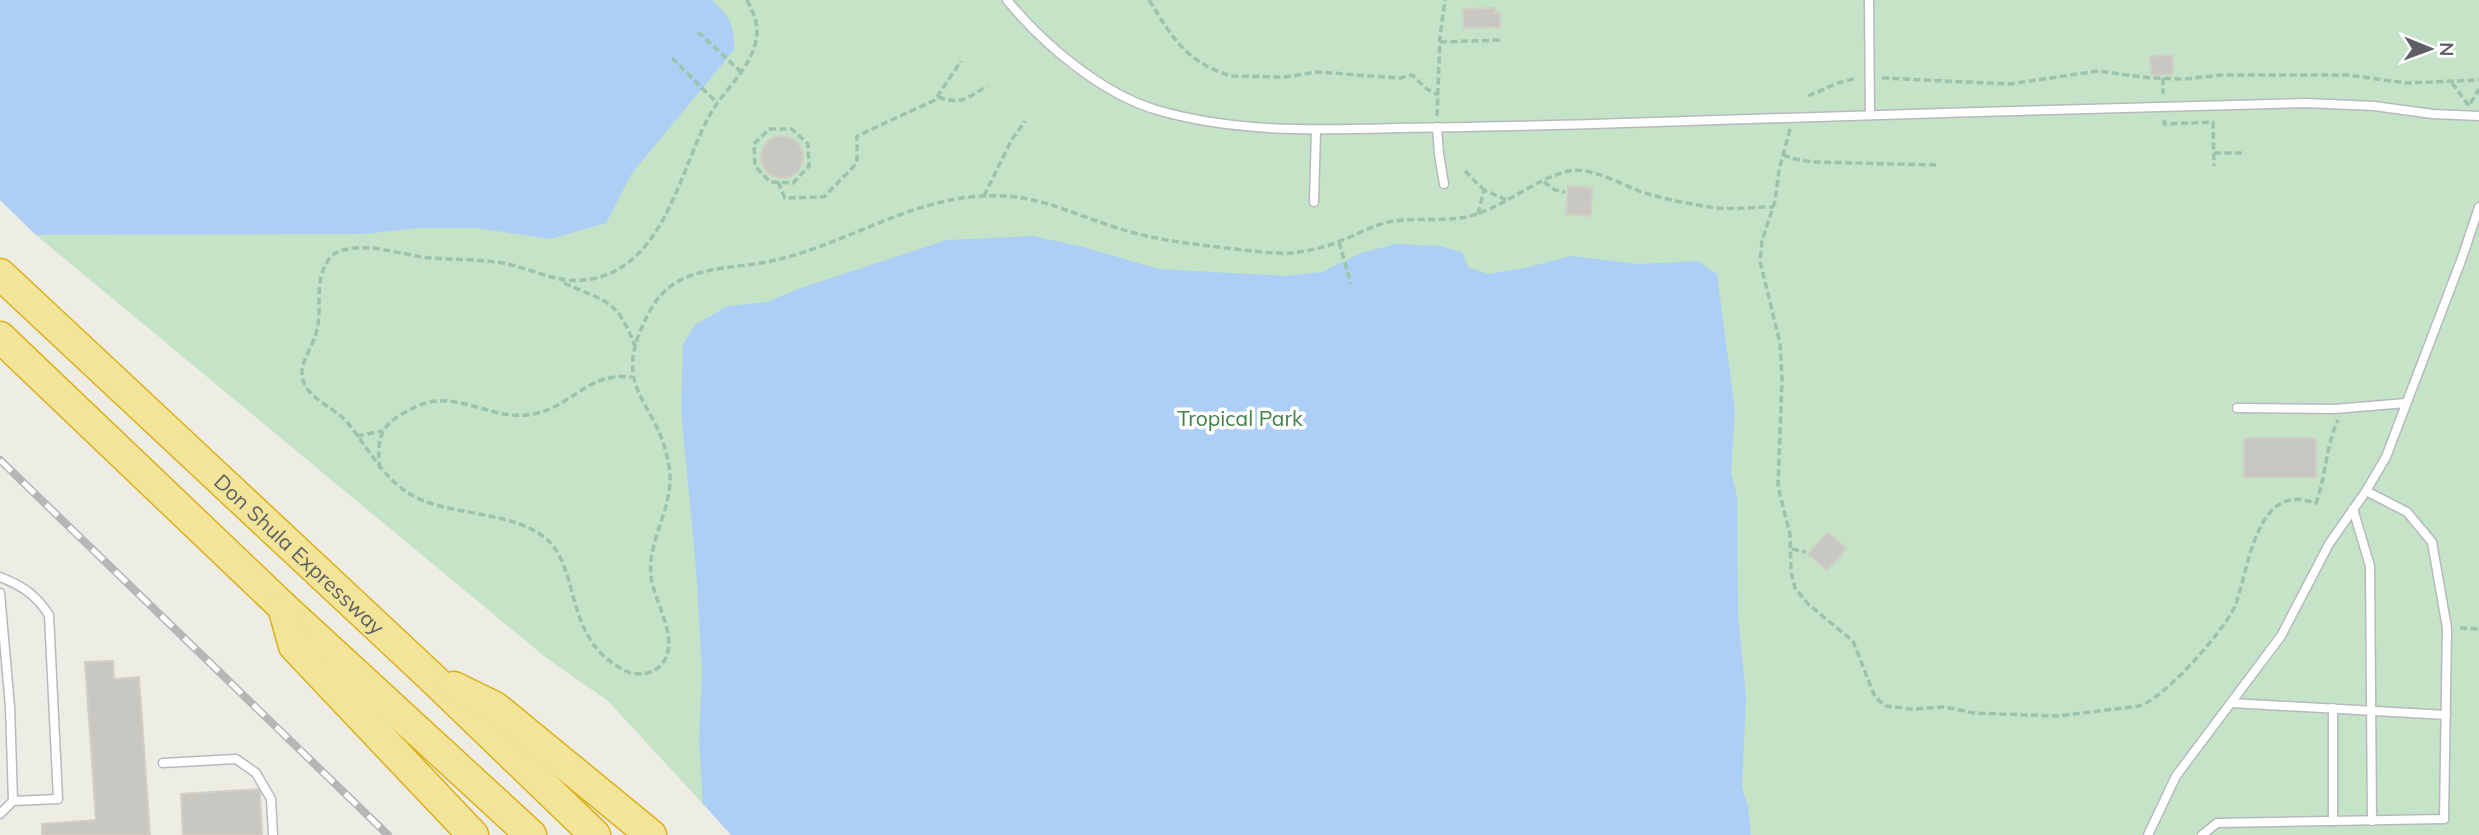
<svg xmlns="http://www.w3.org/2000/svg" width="2479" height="835" font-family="Mulish,sans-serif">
<rect width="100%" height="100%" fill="#eeede5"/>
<path fill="#c4e3c7" d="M 0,0 L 2479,0 L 2479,835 L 739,835 L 703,804 L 608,701 L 545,657 L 36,235 L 0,200 Z"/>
<g fill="#adcff6">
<path d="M 0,0 L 712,0 C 730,17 735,25 734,50 L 632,173 L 606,223 L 550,239 L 476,228 L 418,228 L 365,234 L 36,235 L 0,200 Z"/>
<path d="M 1033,236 L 1083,247 L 1159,269 L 1285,276 L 1322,272 L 1361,253 L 1396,244 L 1440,246 L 1462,252 L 1468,267 L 1488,274 L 1525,268 L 1571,256 L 1638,264 L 1698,261 L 1717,274 L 1735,411 L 1731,471 L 1737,497 L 1738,613 L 1746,698 L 1742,787 L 1748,807 L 1751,835 L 731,835 L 703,804 L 699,739 L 702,672 L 696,568 L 681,410 L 683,344 L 695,325 L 728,306 L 767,302 L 798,289 L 947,240 Z"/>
</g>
<g fill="#c9c7c2" stroke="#d2cfc4" stroke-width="2">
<path d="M 1495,8 L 1495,13 L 1500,13 L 1500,27 L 1464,28 L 1463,9 Z"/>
<path d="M 2173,55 L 2173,74 L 2151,75 L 2150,56 Z"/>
<circle cx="782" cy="157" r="21"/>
<path d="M 1568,186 L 1592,188 L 1591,216 L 1566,214 Z"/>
<rect x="2244" y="438" width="72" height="39"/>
<path d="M 1828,532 L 1847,549 L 1827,570 L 1808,554 Z"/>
<path d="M 113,661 L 114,679 L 139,677 L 150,835 L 42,835 L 42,824 L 96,820 L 85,662 Z"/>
<path d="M 258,789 L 260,793 L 262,835 L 183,835 L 181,794 Z"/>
</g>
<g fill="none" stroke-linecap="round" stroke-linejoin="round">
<g stroke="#b7b9be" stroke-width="11">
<g id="lane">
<path d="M 1007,0 C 1043,44 1102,94 1157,110 C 1235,133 1318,130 1398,128 C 1463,127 1528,126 1593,124 C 1831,116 2068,109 2306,103 L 2374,106 L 2433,114 L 2479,116"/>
<path d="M 1869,0 L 1870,115"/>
<path d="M 1437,127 L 1439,154 L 1444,184"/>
<path d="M 1314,202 L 1316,130"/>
<path d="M 2237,408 L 2334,409 L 2406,403"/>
<path d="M 2353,509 L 2370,566 L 2372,821"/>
<path d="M 0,577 C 23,586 36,595 49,615 L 58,799 L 13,801 L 0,814"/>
<path d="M 0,593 L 10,707 L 13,801"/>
<path d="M 2231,703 L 2446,715"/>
<path d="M 163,763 L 236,759 L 256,773 L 271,799 L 273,835"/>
<path d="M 2333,821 L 2333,708"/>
<path d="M 2148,835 L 2176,776 L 2281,636 L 2329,544 L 2366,491 L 2386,457 L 2462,258 L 2479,207"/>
<path d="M 2202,835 L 2217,823 L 2444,819 L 2447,628 L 2432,542 L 2407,512 L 2366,491"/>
</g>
</g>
<g stroke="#dcb117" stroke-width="33">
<g id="highway">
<path id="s1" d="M 0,274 L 429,675 L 595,835"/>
<path d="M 0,337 L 283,607 L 531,835"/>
<path d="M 283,607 L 294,646 L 473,835"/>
<path d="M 454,687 L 495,707 L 651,835"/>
</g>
</g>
<g stroke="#9ec3ac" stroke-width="3.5" stroke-dasharray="7 3.5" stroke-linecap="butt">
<path d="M 747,0 C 754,14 759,25 756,40 C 751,68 726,88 712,111 C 681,164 667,261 596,278 C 560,287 536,269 502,263 C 479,259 455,260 432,258 C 405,256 376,244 348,249 C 337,251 332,253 326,264 C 314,285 323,310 316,333 C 312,350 295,367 305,385 C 313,401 335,408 347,422 C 371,451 386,486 424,501 C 460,515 513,513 544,537 C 578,563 565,623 607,659 C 614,664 623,671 631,673 C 641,675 650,674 658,668 C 685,644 653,603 651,575 C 647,539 676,505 669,466 C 658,397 605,391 651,309 C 677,262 731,271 776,260 C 853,242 921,191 1004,196 C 1042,198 1075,214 1111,226 C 1152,240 1192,244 1235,249 C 1253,251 1272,254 1291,253 C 1309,251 1327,247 1345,239 C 1358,234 1370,227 1384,223 C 1416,215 1448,225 1480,213 C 1510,202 1538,178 1569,171 C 1592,166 1625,187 1648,194 C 1666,199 1685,203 1703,206 C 1726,211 1749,207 1773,207"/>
<path d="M 1149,0 C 1174,40 1185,61 1231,76 L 1285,77 L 1317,72 L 1400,78 L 1412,75 L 1427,89 L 1438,95"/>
<path d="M 698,32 L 741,72"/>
<path d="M 1440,42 L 1502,40"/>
<path d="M 672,58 L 717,103"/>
<path d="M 1882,78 L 2010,84 L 2098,71 L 2150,78 L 2184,79 L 2221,75 L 2348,75 L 2406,83 L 2479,80"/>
<path d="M 2163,78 L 2163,94"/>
<path d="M 2452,83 L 2469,106 L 2479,89"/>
<path d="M 1808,96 L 1838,83 L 1857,78"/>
<path d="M 938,97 C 962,105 967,98 987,86"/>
<path d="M 1437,116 L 1440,36 L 1445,0"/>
<path d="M 2164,120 L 2164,124 L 2213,122 L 2214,166"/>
<path d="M 769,129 L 792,129 L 808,144 L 809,166 L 793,183 L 770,182 L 755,166 L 754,144 Z"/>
<path d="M 1790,129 L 1779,170 L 1775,201 L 1762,241 L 1760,261 L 1780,343 L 1782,380 L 1778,487 L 1790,534 L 1791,572 L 1795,588 L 1808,604 L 1853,641 L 1875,697 L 1886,706 L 1911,709 L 1944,707 L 1974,713 L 2058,716 L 2139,706 C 2163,700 2225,630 2235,606 C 2246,579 2253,507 2290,500 C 2299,498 2308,501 2316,503 C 2326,476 2326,445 2338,420"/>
<path d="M 2214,153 L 2242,153"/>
<path d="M 1783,155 L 1795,159 L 1813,162 L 1937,165"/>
<path d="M 1465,171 L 1484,190"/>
<path d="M 778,182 L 785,198 L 824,197 L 857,163 L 857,136 L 935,100 L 961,61"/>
<path d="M 1544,182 L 1555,190 L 1565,192"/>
<path d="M 984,196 L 1011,141 L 1025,121"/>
<path d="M 1478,214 L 1484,190 L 1509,201"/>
<path d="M 1339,242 L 1351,284"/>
<path d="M 564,283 C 608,303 617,299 635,346"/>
<path d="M 357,436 L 382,431"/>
<path d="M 380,469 C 377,444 378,427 402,414 C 413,408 426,401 438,401 C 470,399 500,421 534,414 C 573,406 587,372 632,377"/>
<path d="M 1792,549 L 1806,552"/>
<path d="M 2460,628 L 2479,629"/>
</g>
<use href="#lane" stroke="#fff" stroke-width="8"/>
<use href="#highway" stroke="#f2e498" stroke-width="30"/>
<g stroke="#b5b6b6" stroke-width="8">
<path id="rail" d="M 0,460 L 388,835"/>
</g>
<use href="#rail" stroke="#fff" stroke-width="5" stroke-dasharray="16" stroke-linecap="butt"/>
</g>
<g text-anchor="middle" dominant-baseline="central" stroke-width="7" stroke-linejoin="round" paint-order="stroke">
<g font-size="21" fill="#3e8248" stroke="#fff">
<text x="1240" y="418">Tropical Park</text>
</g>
<g font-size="21" fill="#5d5f64" stroke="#fff">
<text stroke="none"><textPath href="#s1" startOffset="410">Don Shula Expressway</textPath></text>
</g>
</g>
<g transform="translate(2430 49) rotate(91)" stroke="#ffffff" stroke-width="5" paint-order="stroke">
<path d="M0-5L12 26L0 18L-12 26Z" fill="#5d5f64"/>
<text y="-10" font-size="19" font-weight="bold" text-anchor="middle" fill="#5d5f64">N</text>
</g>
</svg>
